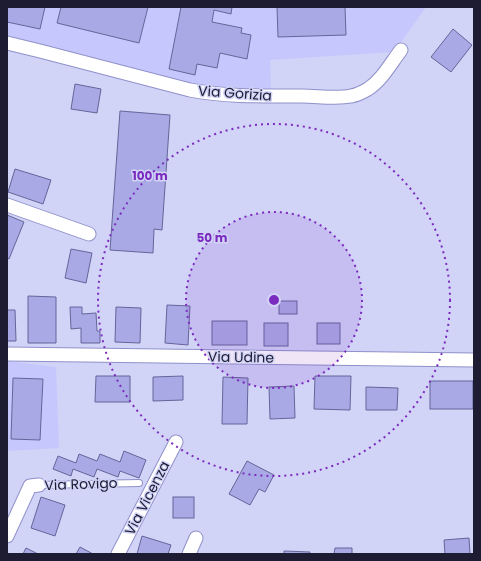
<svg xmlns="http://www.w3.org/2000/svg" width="481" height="561" font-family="Poppins,sans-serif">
<rect width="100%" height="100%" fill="#d1d3f7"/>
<g fill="#c6c8fd">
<path d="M 7,7 L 426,7 L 394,52 L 270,60 L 271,89 L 196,86 L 7,42 Z"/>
<path d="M 7,361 L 56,367 L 59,448 L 7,451 Z"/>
</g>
<g fill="#a9aae5" stroke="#65659a">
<path d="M 7,7 L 45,7 L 40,29 L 7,22 Z"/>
<path d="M 61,7 L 148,7 L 139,43 L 57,23 Z"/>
<path d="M 181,7 L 232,7 L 231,14 L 214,10 L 212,22 L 242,28 L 241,33 L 251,35 L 247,59 L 220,53 L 217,68 L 197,64 L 195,75 L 169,69 Z"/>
<path d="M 277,7 L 345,7 L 346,35 L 278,37 Z"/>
<path d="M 453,29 L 472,45 L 451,72 L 431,57 Z"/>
<path d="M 75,84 L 101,89 L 97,113 L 71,109 Z"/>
<path d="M 120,111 L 170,115 L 162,230 L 154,229 L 153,253 L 110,250 Z"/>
<path d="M 15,169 L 51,180 L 43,204 L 8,192 Z"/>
<path d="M 7,215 L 24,222 L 9,259 L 7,258 Z"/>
<path d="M 71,249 L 92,253 L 86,283 L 65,278 Z"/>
<path d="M 28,296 L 56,297 L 56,343 L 28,343 Z"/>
<rect x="279" y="301" width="18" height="13"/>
<path d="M 167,305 L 190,306 L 188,345 L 165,343 Z"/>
<path d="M 70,307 L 82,307 L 82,314 L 96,313 L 97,331 L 100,331 L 100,343 L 81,343 L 81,328 L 71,329 Z"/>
<path d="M 116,307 L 141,308 L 140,343 L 115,342 Z"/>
<path d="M 7,310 L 15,310 L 16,341 L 7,341 Z"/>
<rect x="212" y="321" width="35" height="24"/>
<rect x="264" y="323" width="24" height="23"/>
<rect x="317" y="323" width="23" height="21"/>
<path d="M 96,376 L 130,376 L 130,402 L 95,402 Z"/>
<path d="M 183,376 L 183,400 L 153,401 L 153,377 Z"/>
<path d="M 315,376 L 351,376 L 350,410 L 314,409 Z"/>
<path d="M 223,377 L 248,378 L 247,424 L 222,424 Z"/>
<path d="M 13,378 L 43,379 L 40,440 L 11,439 Z"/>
<rect x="430" y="381" width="43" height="28"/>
<path d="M 294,386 L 295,418 L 270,419 L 269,387 Z"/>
<path d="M 366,387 L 398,388 L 397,410 L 366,410 Z"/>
<path d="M 124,451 L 146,460 L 139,478 L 120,471 L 118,477 L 97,469 L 94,477 L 73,469 L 71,476 L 53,469 L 58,456 L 76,463 L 79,454 L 97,461 L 100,454 L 120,462 Z"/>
<path d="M 247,461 L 274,475 L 265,492 L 259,489 L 250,505 L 229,494 Z"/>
<path d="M 41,497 L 65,505 L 55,536 L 31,528 Z"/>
<rect x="173" y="497" width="21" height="21"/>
<path d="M 142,536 L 171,545 L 168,554 L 137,554 Z"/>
<path d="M 469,538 L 470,554 L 445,554 L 444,540 Z"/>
<path d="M 80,547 L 93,554 L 76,554 Z"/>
<path d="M 26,548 L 38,554 L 23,554 Z"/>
<path d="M 335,548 L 352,548 L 352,554 L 334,554 Z"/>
<path d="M 284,551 L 310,552 L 309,554 L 284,554 Z"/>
</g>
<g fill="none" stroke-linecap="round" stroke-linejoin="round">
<g stroke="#9091ca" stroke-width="8">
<path id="lane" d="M 39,485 L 139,483"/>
</g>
<g stroke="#9091ca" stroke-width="15">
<g id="street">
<path d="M 7,43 L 40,51 L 190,90 C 227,97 265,96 302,96 C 317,96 337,99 351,96 C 357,95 363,92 368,89 C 382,80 391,63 401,50"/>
<path d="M 7,205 L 89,234"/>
<path d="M 7,354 L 474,360"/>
<path d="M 7,536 L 30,486 L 39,485"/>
<path d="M 118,554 L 176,442"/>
<path d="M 189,554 L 196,538"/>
</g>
</g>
<use href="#lane" stroke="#fff" stroke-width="6"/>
<use href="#street" stroke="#fff" stroke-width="13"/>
</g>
<circle cx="274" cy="300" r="88" fill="#7b2cbf" fill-opacity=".12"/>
<g fill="none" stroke="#7b2cbf" stroke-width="2" stroke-dasharray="2 4">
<circle cx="274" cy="300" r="88"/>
<circle cx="274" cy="300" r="176"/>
</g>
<g text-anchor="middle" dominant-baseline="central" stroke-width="3" stroke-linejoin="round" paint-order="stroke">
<g font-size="14" fill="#1d1c32" stroke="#d1d3f7">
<text transform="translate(235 93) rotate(4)">Via Gorizia</text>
<text transform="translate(241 357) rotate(1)">Via Udine</text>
<text transform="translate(81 484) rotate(-2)">Via Rovigo</text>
<text transform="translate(147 498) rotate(-63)">Via Vicenza</text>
</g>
</g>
<circle cx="274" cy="300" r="6" fill="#7b2cbf" stroke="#d1d3f7" stroke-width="2"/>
<g font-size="12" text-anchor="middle" font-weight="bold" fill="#7b2cbf" stroke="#d1d3f7" stroke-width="3" stroke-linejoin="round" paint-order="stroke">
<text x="150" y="180">100 m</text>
<text x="212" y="242">50 m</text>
</g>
<rect width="481" height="561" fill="none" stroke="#1d1c32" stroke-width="16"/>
</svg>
